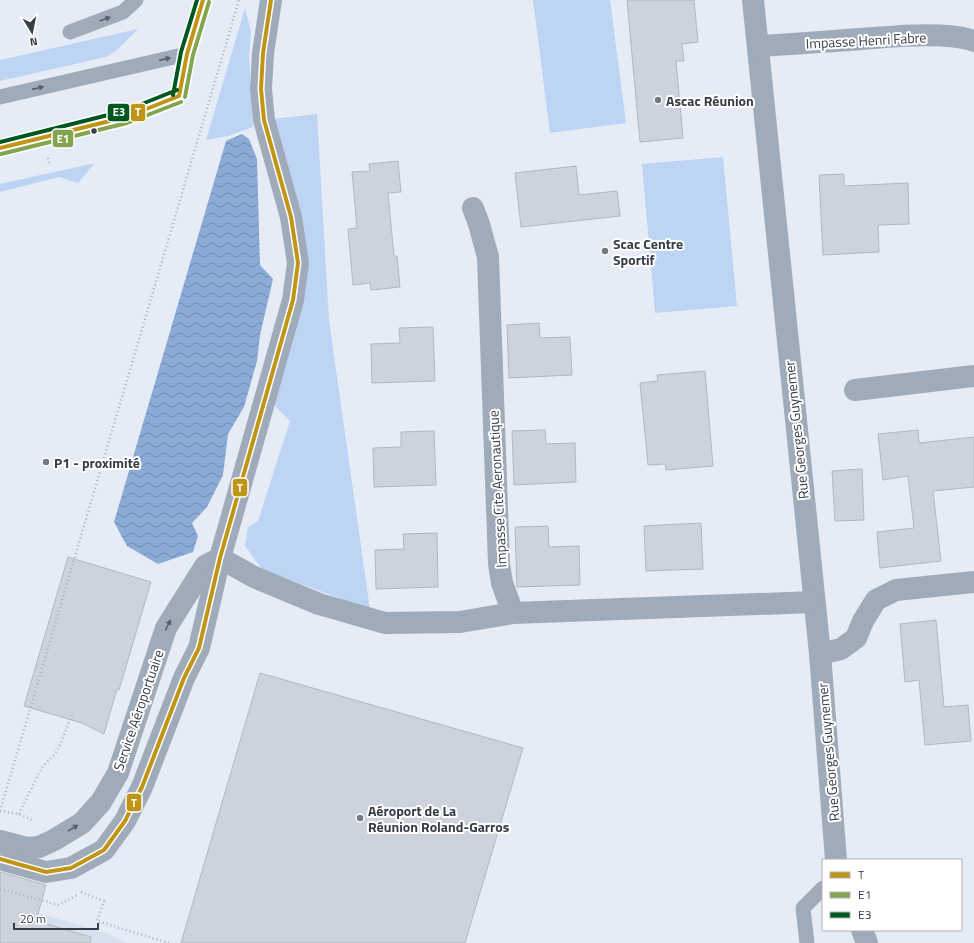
<svg xmlns="http://www.w3.org/2000/svg" width="974" height="943" font-family="'Titillium Web',sans-serif">
<defs>
<pattern id="water-waves" width="16" height="10" patternUnits="userSpaceOnUse"><rect width="16" height="10" fill="#8baad6"/><path d="M0 5q4-4 8 0t8 0" fill="none" stroke="#728cb0"/></pattern>
</defs>
<rect width="100%" height="100%" fill="#e5ecf5"/>
<path fill="#d6e1f0" d="M 0,902 L 109,934 L 126,943 L 0,943 Z"/>
<g fill="#bdd4f5">
<path d="M 533,0 L 610,0 L 626,123 L 550,133 Z"/>
<path d="M 245,8 L 251,32 L 249,57 L 253,127 L 228,136 L 206,140 Z"/>
<path d="M 138,29 L 117,50 L 106,57 L 0,81 L 0,60 Z"/>
<path d="M 317,114 L 329,320 L 370,610 L 262,569 L 245,546 L 248,527 L 258,521 L 290,421 L 274,405 L 300,311 L 272,119 Z"/>
<path d="M 723,157 L 737,306 L 655,313 L 642,164 Z"/>
<path d="M 95,163 L 78,183 L 59,177 L 0,192 L 0,184 Z"/>
</g>
<path fill="url(#water-waves)" d="M 242,134 L 249,139 L 257,159 L 260,265 L 273,279 L 260,335 L 257,361 L 244,407 L 228,434 L 223,475 L 207,507 L 192,523 L 198,536 L 193,552 L 158,564 L 127,546 L 114,522 L 226,141 Z"/>
<g fill="#ccd3dc" stroke="#b1b8c0">
<path d="M 627,0 L 694,0 L 698,42 L 682,44 L 684,61 L 676,61 L 683,138 L 640,142 Z"/>
<path d="M 398,161 L 401,192 L 388,193 L 394,256 L 397,256 L 400,287 L 371,290 L 370,283 L 353,285 L 348,229 L 357,228 L 352,172 L 370,171 L 369,164 Z"/>
<path d="M 576,166 L 579,195 L 617,191 L 620,216 L 521,227 L 515,173 Z"/>
<path d="M 844,174 L 844,186 L 908,183 L 909,224 L 878,225 L 879,252 L 823,255 L 819,175 Z"/>
<path d="M 539,323 L 540,338 L 570,337 L 572,375 L 509,378 L 507,325 Z"/>
<path d="M 433,327 L 435,381 L 372,383 L 371,344 L 400,343 L 399,328 Z"/>
<path d="M 705,371 L 713,466 L 666,470 L 665,464 L 648,465 L 640,383 L 658,381 L 657,375 Z"/>
<path d="M 545,430 L 546,444 L 575,443 L 576,482 L 514,485 L 512,431 Z"/>
<path d="M 918,430 L 919,443 L 974,437 L 974,487 L 933,491 L 941,561 L 880,568 L 877,532 L 914,528 L 908,476 L 883,480 L 878,434 Z"/>
<path d="M 434,431 L 436,485 L 374,487 L 373,448 L 401,447 L 401,432 Z"/>
<path d="M 862,469 L 864,520 L 835,521 L 832,471 Z"/>
<path d="M 701,523 L 703,569 L 646,571 L 644,526 Z"/>
<path d="M 548,526 L 549,547 L 579,546 L 580,585 L 517,587 L 515,527 Z"/>
<path d="M 437,533 L 438,587 L 376,589 L 375,550 L 404,549 L 403,534 Z"/>
<path d="M 68,557 L 151,582 L 119,690 L 117,689 L 104,734 L 82,723 L 24,706 Z"/>
<path d="M 936,620 L 944,707 L 968,705 L 971,741 L 925,745 L 919,680 L 905,682 L 900,624 Z"/>
<path d="M 260,673 L 523,748 L 465,943 L 181,943 Z"/>
<path d="M 0,872 L 46,885 L 36,921 L 91,937 L 90,943 L 0,943 Z"/>
</g>
<g fill="none" stroke-linecap="round" stroke-linejoin="round">
<g stroke="#aab1bc" stroke-width="2.5" stroke-dasharray="1 3" stroke-linecap="butt">
<path d="M 48,158 L 50,166"/>
<path d="M 0,811 L 239,0"/>
<path d="M 0,811 L 19,814 L 34,821"/>
<path d="M 19,814 L 38,775 L 43,766 L 54,755 L 60,745 L 73,712"/>
<path d="M 0,889 L 59,905 L 77,895"/>
<path d="M 81,892 L 104,901 L 97,921 L 169,943"/>
</g>
<g stroke="#a0abb9" stroke-width="15">
<path d="M 70,32 L 123,12 L 136,0"/>
<path d="M 0,97 L 187,54"/>
<path d="M 0,148 L 126,117 L 179,96 L 187,54 L 203,0"/>
<path d="M 807,943 L 803,908 L 823,888"/>
</g>
<g stroke="#a0abb9" stroke-width="22">
<path d="M 753,0 L 820,654 L 836,860"/>
<path d="M 758,46 C 796,44 835,41 874,38 C 901,36 949,32 974,41"/>
<path d="M 473,208 L 479,224 L 488,257 L 499,564 L 502,583 L 513,613 L 814,602"/>
<path d="M 855,390 L 974,376"/>
<path d="M 220,558 L 254,577 L 319,604 L 385,623 L 460,622 L 513,613"/>
<path d="M 820,654 L 841,649 L 856,638 L 863,621 L 876,600 L 896,590 L 974,582"/>
<path d="M 0,841 L 27,848 L 39,847 L 54,840 L 82,823 L 101,802 L 118,773 L 166,628 L 205,566 L 220,558"/>
<path d="M 0,859 L 46,872 L 71,868 L 104,850 L 125,821 L 142,787 L 184,678 L 199,648 L 220,558 L 293,300 L 298,263 L 291,217 L 264,120 L 261,89 L 263,53 L 271,0"/>
<path d="M 862,930 L 867,943"/>
</g>
<g stroke="#fff" stroke-width="7">
<g id="bus-1">
<path d="M 0,148 L 126,117 L 179,96 L 187,54 L 203,0"/>
<path d="M 0,859 L 46,872 L 71,868 L 104,850 L 125,821 L 142,787 L 184,678 L 199,648 L 220,558 L 293,300 L 298,263 L 291,217 L 264,120 L 261,89 L 263,53 L 271,0"/>
</g>
</g>
<g stroke="#fff" stroke-width="7">
<g id="bus-2">
<path d="M 185,97 L 193,55 L 209,2"/>
<path d="M 1,154 L 127,123 L 181,102"/>
</g>
</g>
<g stroke="#fff" stroke-width="7">
<g id="bus-3">
<path d="M 173,95 L 181,52 L 197,0"/>
<path d="M 0,142 L 124,111 L 177,90"/>
</g>
</g>
<use href="#bus-1" stroke="#c09516" stroke-width="4"/>
<use href="#bus-2" stroke="#84a54f" stroke-width="4"/>
<use href="#bus-3" stroke="#005820" stroke-width="4"/>
</g>
<defs><path id="oneway-solid" d="M-6-.8H1V-3.2L6.5 0L1 3.2V.8H-6Z"/></defs>
<g fill="#565e6a">
<use href="#oneway-solid" transform="translate(105 19) rotate(-20)"/>
<use href="#oneway-solid" transform="translate(165 59) rotate(-13)"/>
<use href="#oneway-solid" transform="translate(38 88) rotate(-13)"/>
<use href="#oneway-solid" transform="translate(168 625) rotate(-63)"/>
<use href="#oneway-solid" transform="translate(73 828) rotate(-31)"/>
</g>
<g fill="#737a85" stroke="#fff" stroke-width="1.5">
<circle cx="658" cy="100" r="4"/>
<circle cx="605" cy="251" r="4"/>
<circle cx="46" cy="462" r="4"/>
<circle cx="360" cy="818" r="4"/>
</g>
<circle fill="#363d48" stroke="#fff" stroke-width="1.5" cx="94" cy="131" r="3.5"/>
<g text-anchor="middle" dominant-baseline="central" stroke-width="4" stroke-linejoin="round" paint-order="stroke">
<g font-size="14" fill="#363d48" stroke="#fff">
<text transform="translate(866 40) rotate(-3)">Impasse Henri Fabre</text>
<text transform="translate(796 430) rotate(-96)">Rue Georges Guynemer</text>
<text transform="translate(497 489) rotate(-93)">Impasse Cite Aeronautique</text>
<text transform="translate(138 710) rotate(-71)">Service Aéroportuaire</text>
<text transform="translate(828 752) rotate(-95)">Rue Georges Guynemer</text>
</g>
<g font-size="14" font-weight="bold" fill="#363d48" stroke="#fff" text-anchor="start">
<text x="666" y="100">Ascac Réunion</text>
<text x="613" y="243">Scac Centre<tspan x="613" dy="16">Sportif</tspan></text>
<text x="54" y="462">P1 - proximité</text>
<text x="368" y="810">Aéroport de La<tspan x="368" dy="16">Réunion Roland-Garros</tspan></text>
</g>
</g>
<g stroke="#fff" stroke-width="1.5">
<rect x="130" y="103" width="16" height="19" rx="4" fill="#c09516"/>
<rect x="107" y="103" width="23" height="19" rx="4" fill="#005820"/>
<rect x="52" y="129" width="22" height="19" rx="4" fill="#84a54f"/>
<rect x="232" y="478" width="16" height="19" rx="4" fill="#c09516"/>
<rect x="126" y="793" width="16" height="19" rx="4" fill="#c09516"/>
</g>
<g font-size="11" text-anchor="middle" font-weight="bold" fill="#fff">
<text x="138" y="116">T</text>
<text x="119" y="116">E3</text>
<text x="63" y="143">E1</text>
<text x="240" y="492">T</text>
<text x="134" y="807">T</text>
</g>
<rect x="822" y="859" width="140" height="72" fill="#ffffff" stroke="#afb1b6"/>
<rect x="830" y="872" width="20" height="6" fill="#c09516" stroke="#afb1b6"/>
<text x="858" y="879" font-size="12" fill="#363d48">T</text>
<rect x="830" y="892" width="20" height="6" fill="#84a54f" stroke="#afb1b6"/>
<text x="858" y="899" font-size="12" fill="#363d48">E1</text>
<rect x="830" y="912" width="20" height="6" fill="#005820" stroke="#afb1b6"/>
<text x="858" y="919" font-size="12" fill="#363d48">E3</text>
<g transform="translate(32 32) rotate(170)" stroke="#ffffff" stroke-width="3" paint-order="stroke">
<path d="M0-3L7 15L0 10L-7 15Z" fill="#363d48"/>
<text y="-6" font-size="11" font-weight="bold" text-anchor="middle" fill="#363d48">N</text>
</g>
<path d="M14 923v6h84v-6" fill="none" stroke="#363d48" stroke-width="2"/>
<text x="20" y="923" font-size="12" fill="#363d48" stroke="#ffffff" stroke-width="3" paint-order="stroke">20 m</text>
</svg>
